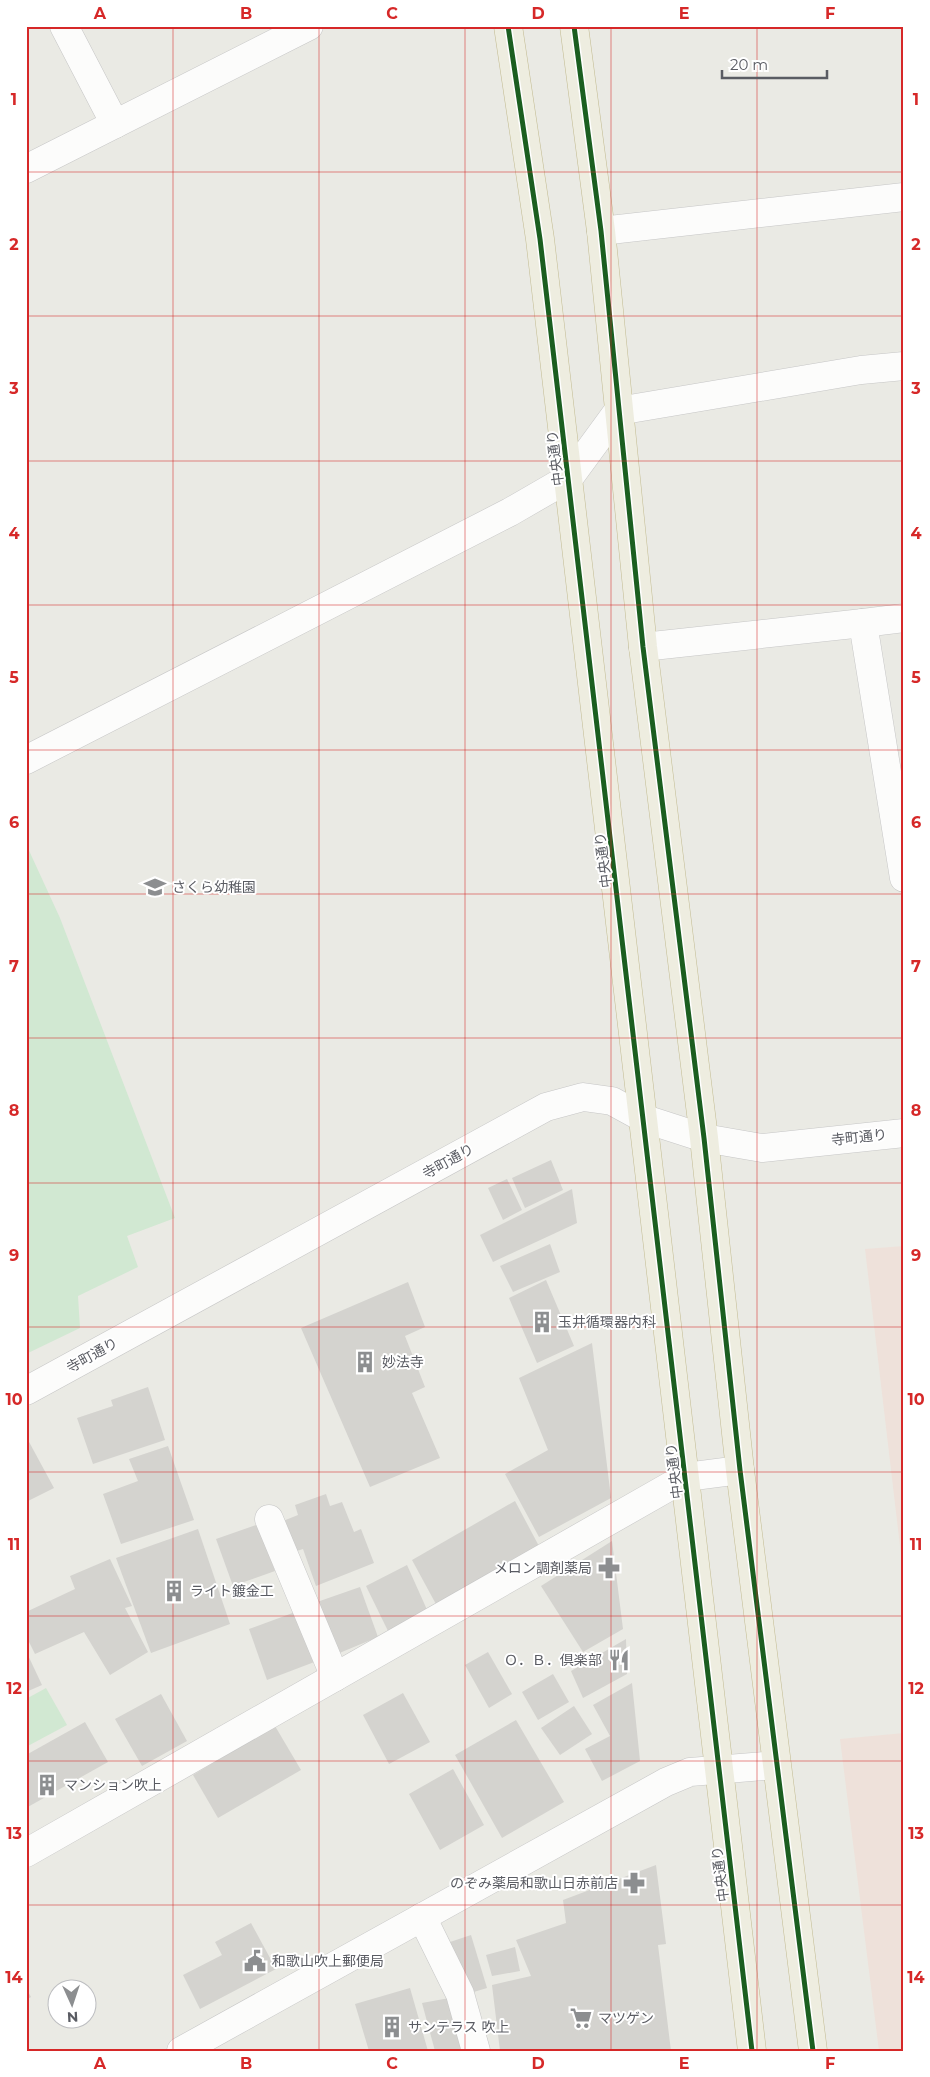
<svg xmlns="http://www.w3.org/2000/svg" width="930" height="2077" font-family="Montserrat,'Noto Sans JP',sans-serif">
<rect width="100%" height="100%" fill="#eaeae4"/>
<g fill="#eee1da">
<path d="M 904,1246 L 904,1580 L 865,1249 Z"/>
<path d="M 904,1733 L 904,2051 L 879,2051 L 840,1739 Z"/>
</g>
<g fill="#d1e8d2">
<path d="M 26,844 L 60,918 L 175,1218 L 127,1236 L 138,1267 L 78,1296 L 80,1328 L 26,1354 Z"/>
<path d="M 46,1688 L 67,1725 L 26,1747 L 26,1699 Z"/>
</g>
<g fill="#d4d3cf">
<path d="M 551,1160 L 563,1190 L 525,1208 L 512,1178 Z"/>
<path d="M 507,1179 L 522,1210 L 503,1220 L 488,1188 Z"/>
<path d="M 572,1189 L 577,1223 L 493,1262 L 480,1235 Z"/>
<path d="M 550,1244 L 560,1272 L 513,1292 L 500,1266 Z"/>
<path d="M 546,1280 L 574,1346 L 537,1363 L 509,1298 Z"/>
<path d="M 408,1282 L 425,1327 L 405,1336 L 425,1387 L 412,1393 L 440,1458 L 370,1487 L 301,1328 Z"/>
<path d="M 592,1343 L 611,1498 L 539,1537 L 505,1474 L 548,1450 L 519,1378 Z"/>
<path d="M 148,1387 L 165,1440 L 93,1464 L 77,1418 L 113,1406 L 111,1400 Z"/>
<path d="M 28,1440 L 54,1488 L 26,1502 L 26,1441 Z"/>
<path d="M 168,1446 L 194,1520 L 121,1544 L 103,1494 L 138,1481 L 129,1459 Z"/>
<path d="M 326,1494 L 330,1506 L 342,1502 L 354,1532 L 361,1529 L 374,1563 L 316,1586 L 303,1549 L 294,1552 L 283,1521 L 298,1515 L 295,1505 Z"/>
<path d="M 515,1501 L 540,1548 L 437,1606 L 412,1560 Z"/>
<path d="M 259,1524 L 275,1571 L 233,1586 L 216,1539 Z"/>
<path d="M 198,1529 L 230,1624 L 151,1653 L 116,1558 Z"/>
<path d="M 612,1541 L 623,1629 L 583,1652 L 541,1586 Z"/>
<path d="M 110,1559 L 132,1606 L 125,1608 L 148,1652 L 110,1675 L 84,1632 L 35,1654 L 26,1636 L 26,1612 L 75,1589 L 70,1576 Z"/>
<path d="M 407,1565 L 428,1612 L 388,1631 L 366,1586 Z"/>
<path d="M 360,1587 L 378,1637 L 337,1654 L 317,1602 Z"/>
<path d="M 298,1611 L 317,1661 L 267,1680 L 249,1629 Z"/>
<path d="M 626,1639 L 627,1674 L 583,1698 L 571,1671 Z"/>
<path d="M 26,1651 L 42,1685 L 26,1692 Z"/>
<path d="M 488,1652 L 512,1694 L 489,1708 L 465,1665 Z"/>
<path d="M 553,1674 L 569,1702 L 538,1720 L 522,1692 Z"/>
<path d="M 632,1683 L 640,1761 L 602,1781 L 585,1749 L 610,1736 L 593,1705 Z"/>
<path d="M 403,1693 L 430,1742 L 389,1764 L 363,1715 Z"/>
<path d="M 161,1694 L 187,1741 L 142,1766 L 115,1719 Z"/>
<path d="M 574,1706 L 592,1734 L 560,1755 L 541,1728 Z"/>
<path d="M 516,1720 L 564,1802 L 502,1838 L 455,1755 Z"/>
<path d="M 85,1722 L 108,1762 L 26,1808 L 26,1755 Z"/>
<path d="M 275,1726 L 301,1770 L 218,1818 L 193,1775 Z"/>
<path d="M 453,1769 L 484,1825 L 440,1850 L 409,1794 Z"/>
<path d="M 656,1865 L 666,1944 L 658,1945 L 671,2051 L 500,2051 L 492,1985 L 531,1976 L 516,1940 L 566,1923 L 563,1900 Z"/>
<path d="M 251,1923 L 276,1969 L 200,2009 L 183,1975 L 222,1955 L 215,1942 Z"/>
<path d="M 471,1935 L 487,1988 L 467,1994 L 450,1942 Z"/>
<path d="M 515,1947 L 520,1971 L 492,1976 L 486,1955 Z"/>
<path d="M 26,1988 L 31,1997 L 26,2000 Z"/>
<path d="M 410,1988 L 428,2051 L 369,2051 L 355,2004 Z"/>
<path d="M 455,1997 L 470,2051 L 435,2051 L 422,2003 Z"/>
</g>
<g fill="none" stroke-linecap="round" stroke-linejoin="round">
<g stroke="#c6c6c6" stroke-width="29">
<g id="minor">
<path d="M 64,26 L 115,124"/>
<path d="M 26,169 L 309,26"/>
<path d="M 601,231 L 904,197"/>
<path d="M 863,623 L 904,618"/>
<path d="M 643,647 L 863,623 L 904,878"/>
<path d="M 26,760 L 510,512 L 569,478 L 618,411 L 861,370 L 904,366"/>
<path d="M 26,1391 L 546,1107 L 583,1097 L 612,1101 L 645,1119 L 704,1138 L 762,1148 L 904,1133"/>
<path d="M 269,1519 L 335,1677"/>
<path d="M 26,1853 L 686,1477 L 740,1470"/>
<path d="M 422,1917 L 460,1994 L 476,2051"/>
<path d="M 181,2051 L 666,1782 L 690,1772 L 776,1765"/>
</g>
</g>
<g stroke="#c2bb91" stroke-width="29">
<g id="highway">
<path d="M 508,26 L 540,239 L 752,2051"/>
<path d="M 574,26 L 601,231 L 643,647 L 704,1138 L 740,1470 L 813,2051"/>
</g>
</g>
<use href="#minor" stroke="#fcfcfb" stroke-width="28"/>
<use href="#highway" stroke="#eeede0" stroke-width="28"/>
<g stroke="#fff" stroke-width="8">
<g id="cycleway">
<path d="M 508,26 L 540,239 L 752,2051"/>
<path d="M 574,26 L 601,231 L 643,647 L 704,1138 L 740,1470 L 813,2051"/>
</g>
</g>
<use href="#cycleway" stroke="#1b5e20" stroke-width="5"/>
</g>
<path fill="none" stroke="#d62828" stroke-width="1" stroke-opacity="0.55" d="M 173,26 L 173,2051M 319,26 L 319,2051M 465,26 L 465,2051M 611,26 L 611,2051M 757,26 L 757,2051M 26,172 L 904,172M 26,316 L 904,316M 26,461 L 904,461M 26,605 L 904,605M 26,750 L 904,750M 26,894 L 904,894M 26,1038 L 904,1038M 26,1183 L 904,1183M 26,1327 L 904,1327M 26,1472 L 904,1472M 26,1616 L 904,1616M 26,1761 L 904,1761M 26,1905 L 904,1905"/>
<defs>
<g id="school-bare" transform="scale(1.725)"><path d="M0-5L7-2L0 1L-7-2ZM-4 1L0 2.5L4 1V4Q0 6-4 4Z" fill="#8c8e90" stroke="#fff" stroke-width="2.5" paint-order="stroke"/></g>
<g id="building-bare" transform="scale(1.725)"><path d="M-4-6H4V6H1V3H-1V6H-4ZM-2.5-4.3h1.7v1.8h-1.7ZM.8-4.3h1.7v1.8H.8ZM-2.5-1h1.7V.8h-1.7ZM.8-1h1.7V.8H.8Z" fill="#8c8e90" stroke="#fff" stroke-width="2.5" paint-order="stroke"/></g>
<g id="pharmacy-bare" transform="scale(1.725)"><path d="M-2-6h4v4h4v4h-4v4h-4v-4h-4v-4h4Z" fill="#8c8e90" stroke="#fff" stroke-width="2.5" paint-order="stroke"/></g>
<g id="restaurant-bare" transform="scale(1.725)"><path d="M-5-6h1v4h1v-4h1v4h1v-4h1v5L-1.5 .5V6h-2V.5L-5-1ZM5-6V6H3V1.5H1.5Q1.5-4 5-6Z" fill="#8c8e90" stroke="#fff" stroke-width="2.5" paint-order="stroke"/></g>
<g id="civic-bare" transform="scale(1.725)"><path d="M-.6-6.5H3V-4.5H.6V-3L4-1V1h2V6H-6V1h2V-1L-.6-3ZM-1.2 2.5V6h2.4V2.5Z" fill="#8c8e90" stroke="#fff" stroke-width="2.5" paint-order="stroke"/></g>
<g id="supermarket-bare" transform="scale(1.725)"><path d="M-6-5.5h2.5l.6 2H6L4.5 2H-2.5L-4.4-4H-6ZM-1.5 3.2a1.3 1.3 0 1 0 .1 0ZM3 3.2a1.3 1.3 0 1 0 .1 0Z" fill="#8c8e90" stroke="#fff" stroke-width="2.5" paint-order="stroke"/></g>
</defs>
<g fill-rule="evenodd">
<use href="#school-bare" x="155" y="887"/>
<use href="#building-bare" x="542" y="1322"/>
<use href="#building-bare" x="365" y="1362"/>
<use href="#pharmacy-bare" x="609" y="1568"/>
<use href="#building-bare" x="174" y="1591"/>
<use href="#restaurant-bare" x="619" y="1660"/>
<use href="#building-bare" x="47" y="1785"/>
<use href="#pharmacy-bare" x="634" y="1883"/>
<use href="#civic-bare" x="255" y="1961"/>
<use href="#supermarket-bare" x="581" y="2018"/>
<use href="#building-bare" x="392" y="2027"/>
</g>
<g text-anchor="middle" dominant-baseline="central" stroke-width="4" stroke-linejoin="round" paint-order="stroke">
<g font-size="14" fill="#5a5c63" stroke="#fff">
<text transform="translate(555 458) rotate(-97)">中央通り</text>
<text transform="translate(603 860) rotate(-97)">中央通り</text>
<text transform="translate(859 1137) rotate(-6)">寺町通り</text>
<text transform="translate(448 1161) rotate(-29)">寺町通り</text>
<text transform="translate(92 1355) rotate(-29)">寺町通り</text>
<text transform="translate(674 1471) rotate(-97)">中央通り</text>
<text transform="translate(720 1874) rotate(-97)">中央通り</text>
</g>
<g font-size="14" fill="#5a5c63" stroke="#fff" text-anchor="start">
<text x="172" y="887">さくら幼稚園</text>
<text x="558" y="1322">玉井循環器内科</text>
<text x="382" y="1362">妙法寺</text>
<text x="592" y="1568" text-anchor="end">メロン調剤薬局</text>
<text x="190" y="1591">ライト鍍金工</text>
<text x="602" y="1660" text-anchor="end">Ｏ．Ｂ．倶楽部</text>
<text x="64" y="1785">マンション吹上</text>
<text x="618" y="1883" text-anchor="end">のぞみ薬局和歌山日赤前店</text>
<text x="272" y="1961">和歌山吹上郵便局</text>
<text x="598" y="2018">マツゲン</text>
<text x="408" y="2027">サンテラス 吹上</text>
</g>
</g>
<rect width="930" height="2077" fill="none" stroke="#ffffff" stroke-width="55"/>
<g transform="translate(72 2004) rotate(177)"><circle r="24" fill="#ffffff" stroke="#bdbec1"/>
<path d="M0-4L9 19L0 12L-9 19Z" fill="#8c8e90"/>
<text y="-8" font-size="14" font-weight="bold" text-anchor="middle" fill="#5a5c63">N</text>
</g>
<path d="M722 70v8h105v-8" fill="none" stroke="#5a5c63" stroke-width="2.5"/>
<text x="730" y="70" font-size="15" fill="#5a5c63" stroke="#ffffff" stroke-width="4" paint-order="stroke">20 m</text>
<rect x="28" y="28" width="874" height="2022" fill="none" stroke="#d62828" stroke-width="2"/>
<g font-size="16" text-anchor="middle" font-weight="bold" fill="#d62828">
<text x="100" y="19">A</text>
<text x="246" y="19">B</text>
<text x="392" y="19">C</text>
<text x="538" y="19">D</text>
<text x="684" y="19">E</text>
<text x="830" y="19">F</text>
<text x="14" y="105">1</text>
<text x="916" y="105">1</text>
<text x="14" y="250">2</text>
<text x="916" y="250">2</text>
<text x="14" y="394">3</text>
<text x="916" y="394">3</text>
<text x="14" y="539">4</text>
<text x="916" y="539">4</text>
<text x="14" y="683">5</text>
<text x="916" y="683">5</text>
<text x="14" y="828">6</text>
<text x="916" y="828">6</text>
<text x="14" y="972">7</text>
<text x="916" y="972">7</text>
<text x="14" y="1116">8</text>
<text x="916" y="1116">8</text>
<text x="14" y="1261">9</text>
<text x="916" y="1261">9</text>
<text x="14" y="1405">10</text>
<text x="916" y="1405">10</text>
<text x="14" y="1550">11</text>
<text x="916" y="1550">11</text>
<text x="14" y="1694">12</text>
<text x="916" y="1694">12</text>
<text x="14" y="1839">13</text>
<text x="916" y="1839">13</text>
<text x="14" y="1983">14</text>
<text x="916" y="1983">14</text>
<text x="100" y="2069">A</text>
<text x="246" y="2069">B</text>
<text x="392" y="2069">C</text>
<text x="538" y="2069">D</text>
<text x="684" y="2069">E</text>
<text x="830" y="2069">F</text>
</g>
</svg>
